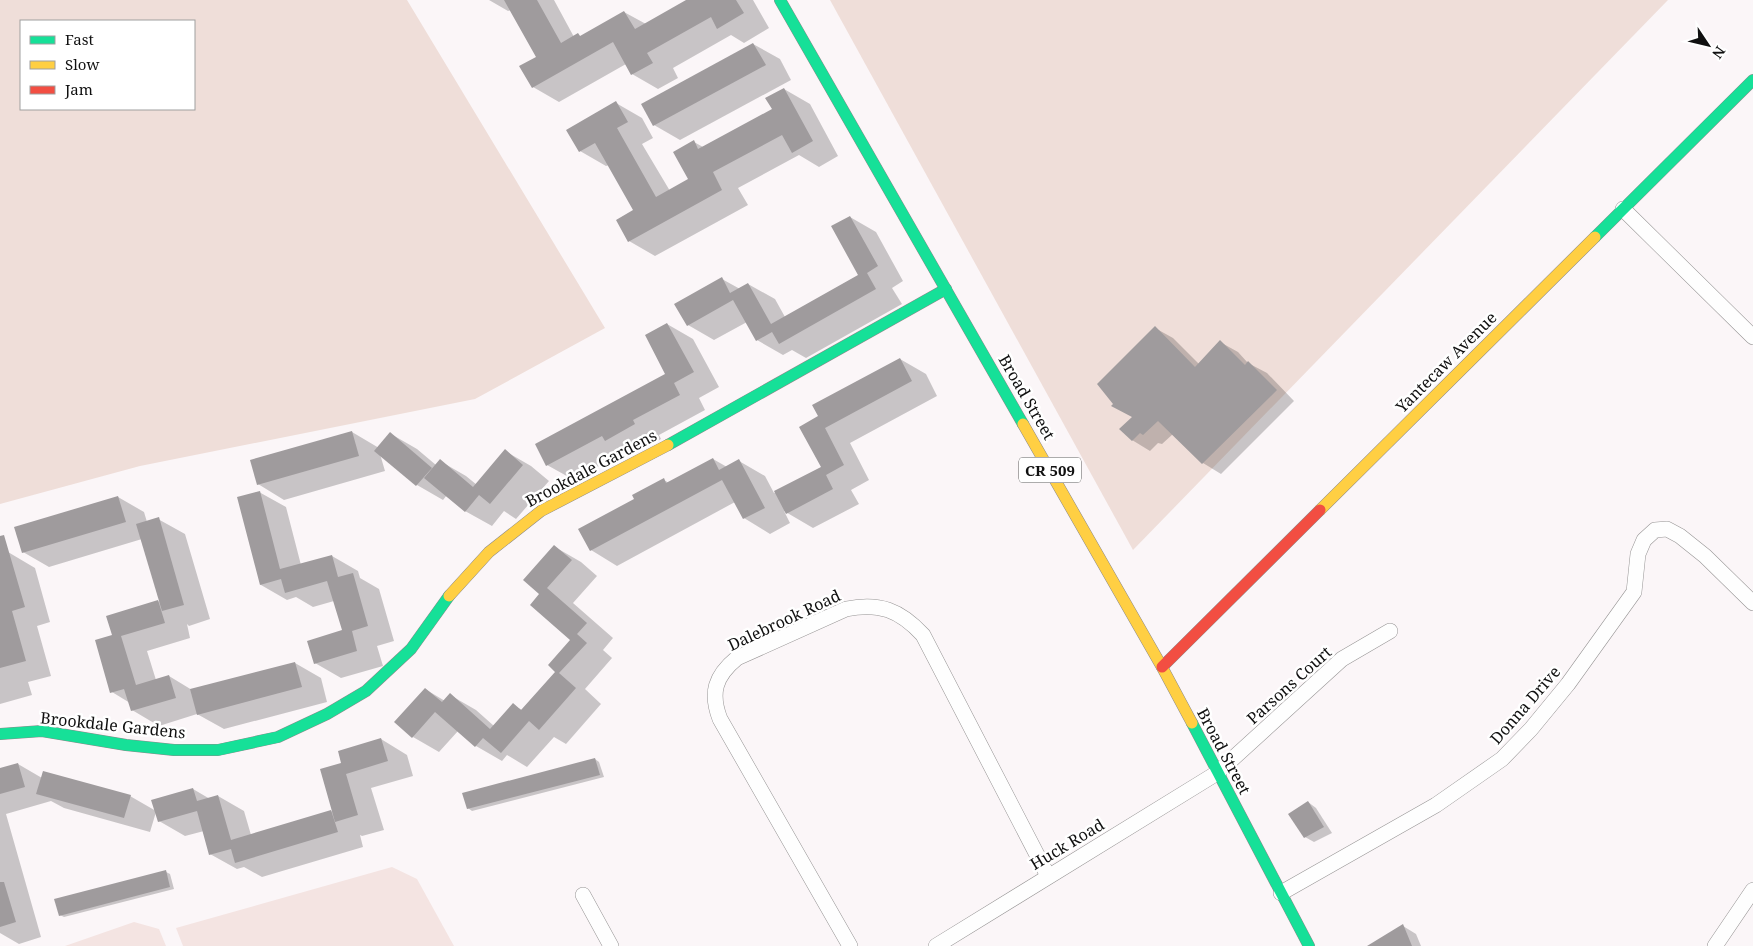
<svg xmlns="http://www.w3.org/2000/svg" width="1753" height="946" font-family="'Noto Serif',serif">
<rect width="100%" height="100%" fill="#fbf6f8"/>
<g fill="#efded9" fill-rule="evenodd">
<path d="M 0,0 L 407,0 L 605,328 L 475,399 L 140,466 L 0,504 ZM 194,21 L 194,109 L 21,109 L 21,21 Z"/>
<path d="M 830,0 L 1668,0 L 1133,550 Z"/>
</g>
<g fill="#f4e4e2">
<path d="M 392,867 L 417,879 L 454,946 L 183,946 L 176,928 Z"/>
<path d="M 134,922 L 159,929 L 166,946 L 65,946 Z"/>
</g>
<g fill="#0003">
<path d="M 489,0 L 554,0 L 574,37 L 578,35 L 582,37 L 624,12 L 646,24 L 689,0 L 753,0 L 769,28 L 744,43 L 731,35 L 673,68 L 678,78 L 658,89 L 632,74 L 626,64 L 559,102 L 533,87 L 538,57 L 511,10 L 508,11 Z"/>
<path d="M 753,44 L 780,59 L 791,80 L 680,140 L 654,125 Z"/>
<path d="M 784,89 L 810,104 L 838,156 L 819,167 L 799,155 L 738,188 L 748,205 L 655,256 L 629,241 L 617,220 L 635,210 L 609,165 L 606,166 L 580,151 L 616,103 L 642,118 L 653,138 L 642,144 L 670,191 L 689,180 L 694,142 L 703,147 L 773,110 Z"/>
<path d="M 850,217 L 876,232 L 903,281 L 892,288 L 902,304 L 806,358 L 792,350 L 783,355 L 757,340 L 747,322 L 714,340 L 688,325 L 722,279 L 740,289 L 748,284 L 775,299 L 785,317 L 859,275 Z"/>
<path d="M 667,324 L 693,339 L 719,387 L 699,398 L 705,410 L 659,435 L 661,439 L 632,455 L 626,451 L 574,480 L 547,465 L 667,374 Z"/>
<path d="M 1155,328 L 1173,338 L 1199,364 L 1220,342 L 1238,352 L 1248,363 L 1267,373 L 1294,401 L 1221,474 L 1203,463 L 1173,434 L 1162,444 L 1158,443 L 1150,451 L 1132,440 L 1133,417 Z"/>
<path d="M 900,359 L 926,374 L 937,396 L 850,443 L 869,480 L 851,490 L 859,504 L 813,528 L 784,511 L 790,523 L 770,534 L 744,518 L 735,502 L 617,566 L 591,550 L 636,500 L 664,480 L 669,483 L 713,459 L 727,467 L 739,461 L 765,476 L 774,493 L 822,467 L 820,417 Z"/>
<path d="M 352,432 L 379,448 L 391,434 L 417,449 L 436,465 L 440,461 L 466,476 L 477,485 L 505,451 L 531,466 L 549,481 L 516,519 L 504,511 L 492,526 L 465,511 L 447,495 L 443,500 L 417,485 L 380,454 L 385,471 L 284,500 L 258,484 Z"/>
<path d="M 259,492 L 286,507 L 301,565 L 332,556 L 358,571 L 360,578 L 379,589 L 394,641 L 377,646 L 383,666 L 341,678 L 315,663 L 343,631 L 334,601 L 313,607 L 296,597 L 287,600 L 261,585 Z"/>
<path d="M 118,497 L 144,512 L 147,522 L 158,519 L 185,534 L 210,619 L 189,626 L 187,624 L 190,638 L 147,651 L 156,680 L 169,676 L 192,690 L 295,663 L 321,678 L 327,702 L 224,729 L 197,714 L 159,726 L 132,710 L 130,703 L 112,692 L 113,636 L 158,601 L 161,603 L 142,539 L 49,567 L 23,552 Z"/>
<path d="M 555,547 L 581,562 L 597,576 L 573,603 L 613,638 L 603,650 L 612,658 L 585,689 L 601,704 L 566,744 L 554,737 L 527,767 L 507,755 L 502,761 L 476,746 L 458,731 L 439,752 L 413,737 L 425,689 L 445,701 L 450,695 L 476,710 L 494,726 L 513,705 L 522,710 L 556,672 L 572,640 L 541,594 Z"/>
<path d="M 8,552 L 35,568 L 50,622 L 37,626 L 51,676 L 28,682 L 32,695 L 0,704 L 0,555 Z"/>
<path d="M 381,739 L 407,755 L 413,776 L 371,788 L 384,830 L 362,836 L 360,835 L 363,847 L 262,877 L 244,867 L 237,869 L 210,854 L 204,831 L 185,836 L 159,821 L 156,812 L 150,832 L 64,808 L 51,801 L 6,814 L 41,937 L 19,944 L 0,933 L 0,770 L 18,764 L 42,778 L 130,796 L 156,811 L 193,789 L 210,799 L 218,796 L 244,811 L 251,835 L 331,811 L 334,813 L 343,764 Z"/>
<path d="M 595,759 L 599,762 L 604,777 L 472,811 L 468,808 Z"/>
<path d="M 1308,802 L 1316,808 L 1332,833 L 1314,842 L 1305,837 Z"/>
<path d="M 166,872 L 170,874 L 174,889 L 64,917 L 60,915 Z"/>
<path d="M 1403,926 L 1416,934 L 1421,946 L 1369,946 Z"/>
</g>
<g fill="#9f9b9d">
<path d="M 504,0 L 537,0 L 561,43 L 578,33 L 580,36 L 624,11 L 635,29 L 686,0 L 736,0 L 744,13 L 717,29 L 711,17 L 647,53 L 653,63 L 631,75 L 613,42 L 532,88 L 519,66 L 536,57 Z"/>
<path d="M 753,43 L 766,65 L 653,126 L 641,104 Z"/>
<path d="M 784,88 L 813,141 L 792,153 L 782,135 L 713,172 L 722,190 L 628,242 L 616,220 L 633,210 L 595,143 L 579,152 L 566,130 L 616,101 L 628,122 L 617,128 L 656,197 L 688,179 L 673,152 L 694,140 L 698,149 L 772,109 L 765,98 Z"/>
<path d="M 850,216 L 878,266 L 867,273 L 876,289 L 779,344 L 772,332 L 756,341 L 733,300 L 687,326 L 674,304 L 722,277 L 730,293 L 748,283 L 771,324 L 858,275 L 831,226 Z"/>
<path d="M 667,323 L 694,372 L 674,383 L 680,395 L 633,420 L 635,424 L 605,441 L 602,436 L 546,466 L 535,444 L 665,374 L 645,335 Z"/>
<path d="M 1155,326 L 1195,367 L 1220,340 L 1245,365 L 1248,361 L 1277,390 L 1202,464 L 1158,421 L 1143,435 L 1140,433 L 1132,441 L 1119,429 L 1132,417 L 1111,406 L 1113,404 L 1097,384 Z"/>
<path d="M 900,358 L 912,381 L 825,428 L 844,465 L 826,475 L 833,489 L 786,514 L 774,491 L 821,467 L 799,427 L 818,416 L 812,405 Z"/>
<path d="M 352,431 L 359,456 L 257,485 L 250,460 Z"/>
<path d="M 390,432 L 432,468 L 416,486 L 374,451 Z"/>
<path d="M 505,449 L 523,465 L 490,504 L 479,495 L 465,512 L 424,478 L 440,459 L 473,487 Z"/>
<path d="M 713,458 L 719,470 L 739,459 L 765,508 L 743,519 L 722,480 L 590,551 L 578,529 L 634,499 L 632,495 L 664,478 L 666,483 Z"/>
<path d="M 260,491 L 280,569 L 332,555 L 338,577 L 353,573 L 368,626 L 352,631 L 357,651 L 314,664 L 307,641 L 342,630 L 327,581 L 285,593 L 281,579 L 260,585 L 237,497 Z"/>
<path d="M 118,496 L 126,522 L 22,553 L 14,527 Z"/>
<path d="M 159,517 L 184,605 L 162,611 L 136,524 Z"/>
<path d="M 4,535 L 25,607 L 12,611 L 26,661 L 0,668 L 0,536 Z"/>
<path d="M 554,545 L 572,560 L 547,588 L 587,623 L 577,634 L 587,643 L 559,673 L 576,688 L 539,730 L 529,721 L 501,753 L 483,738 L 475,747 L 435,712 L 412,738 L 394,722 L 425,688 L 442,702 L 450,693 L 490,729 L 513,703 L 521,710 L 555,672 L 548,665 L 570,640 L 530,605 L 539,594 L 523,580 Z"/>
<path d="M 158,600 L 165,623 L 121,636 L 136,685 L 169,675 L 176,698 L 131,711 L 124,689 L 110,693 L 95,640 L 112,635 L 106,616 Z"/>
<path d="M 295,662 L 302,687 L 197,715 L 190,689 Z"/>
<path d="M 381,738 L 388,761 L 346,774 L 358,815 L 335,822 L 320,769 L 341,763 L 338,751 Z"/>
<path d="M 595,758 L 600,775 L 467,809 L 462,793 Z"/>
<path d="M 18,763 L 25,787 L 0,794 L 0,768 Z"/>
<path d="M 43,771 L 131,795 L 124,818 L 36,794 Z"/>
<path d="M 193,788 L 197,801 L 218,795 L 231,840 L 331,810 L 338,832 L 235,863 L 231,849 L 209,855 L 197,811 L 158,822 L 151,800 Z"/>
<path d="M 1308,801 L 1324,827 L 1304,838 L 1288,814 Z"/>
<path d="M 166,870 L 170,887 L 59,916 L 54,899 Z"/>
<path d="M 0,882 L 4,882 L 16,922 L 0,927 Z"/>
<path d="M 1403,924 L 1412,946 L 1367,946 Z"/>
</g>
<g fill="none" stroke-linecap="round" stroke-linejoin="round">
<g stroke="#969494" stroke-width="16">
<g id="street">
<path d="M 1623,209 L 1753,337"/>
<path d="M 1281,893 L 1436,805 L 1502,759 L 1531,729 L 1568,684 L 1634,592 L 1638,554 L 1644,540 L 1655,530 L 1667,529 L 1680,536 L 1705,556 L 1753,603"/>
<path d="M 583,895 L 611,946"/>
<path d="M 850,946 L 720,719 C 710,693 715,676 737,658 L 846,609 C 879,602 900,610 923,635 L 1048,876"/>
<path d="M 936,946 L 1217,773 L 1342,659 L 1390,631"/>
<path d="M 1715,946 L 1753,890"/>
</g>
</g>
<g stroke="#8c8a8b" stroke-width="12">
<g id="fast">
<path d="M 780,0 L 1023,424"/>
<path d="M 1595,237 L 1753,80"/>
<path d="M 668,445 L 946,289"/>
<path d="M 1192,723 L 1309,946"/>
<path d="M 0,734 L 42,731 L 126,745 L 174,750 L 218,750 L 278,737 L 327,714 L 366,691 L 411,649 L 449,596"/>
</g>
</g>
<g stroke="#8c8a8b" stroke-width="12">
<g id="slow">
<path d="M 1023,424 L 1162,667 L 1192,723"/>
<path d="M 1320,510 L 1595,237"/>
<path d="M 449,596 L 489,552 L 541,511 L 668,445"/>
</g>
</g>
<g stroke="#8c8a8b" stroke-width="12">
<path id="jam" d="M 1162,667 L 1320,510"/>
</g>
<use href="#street" stroke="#fefefe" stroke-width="15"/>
<use href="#fast" stroke="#16e098" stroke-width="11"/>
<use href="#slow" stroke="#ffcf43" stroke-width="11"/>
<use href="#jam" stroke="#f24e42" stroke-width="11"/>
</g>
<g text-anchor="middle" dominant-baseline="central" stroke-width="5" stroke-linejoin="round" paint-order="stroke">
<rect fill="#fff" stroke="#585858" stroke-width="1" x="1019" y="457.5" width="62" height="25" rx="4"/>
<g font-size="15" font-weight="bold" fill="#101010">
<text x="1050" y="470">CR 509</text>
</g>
<g font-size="16" fill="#101010" stroke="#fff">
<text transform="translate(1446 362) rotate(-45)">Yantecaw Avenue</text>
<text transform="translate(1027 397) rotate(60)">Broad Street</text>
<text transform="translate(591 468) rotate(-28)">Brookdale Gardens</text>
<text transform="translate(784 620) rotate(-25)">Dalebrook Road</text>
<text transform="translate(1289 685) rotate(-42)">Parsons Court</text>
<text transform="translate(1525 705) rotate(-49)">Donna Drive</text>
<text transform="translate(113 725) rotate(6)">Brookdale Gardens</text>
<text transform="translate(1224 751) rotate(62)">Broad Street</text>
<text transform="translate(1067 844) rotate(-31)">Huck Road</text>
</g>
</g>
<rect x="20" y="20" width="175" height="90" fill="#ffffff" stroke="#9f9f9f"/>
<rect x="30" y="36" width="25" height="8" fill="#16e098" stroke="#9f9f9f"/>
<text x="65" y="45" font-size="15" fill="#101010">Fast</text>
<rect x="30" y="61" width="25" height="8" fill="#ffcf43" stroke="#9f9f9f"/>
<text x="65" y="70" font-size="15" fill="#101010">Slow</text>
<rect x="30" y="86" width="25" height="8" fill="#f24e42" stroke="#9f9f9f"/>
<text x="65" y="95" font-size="15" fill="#101010">Jam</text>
<g transform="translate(1708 45) rotate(125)" stroke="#ffffff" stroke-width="4" paint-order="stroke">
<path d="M0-4L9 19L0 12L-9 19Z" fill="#101010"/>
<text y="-8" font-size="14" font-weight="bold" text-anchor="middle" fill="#101010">N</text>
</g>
</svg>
